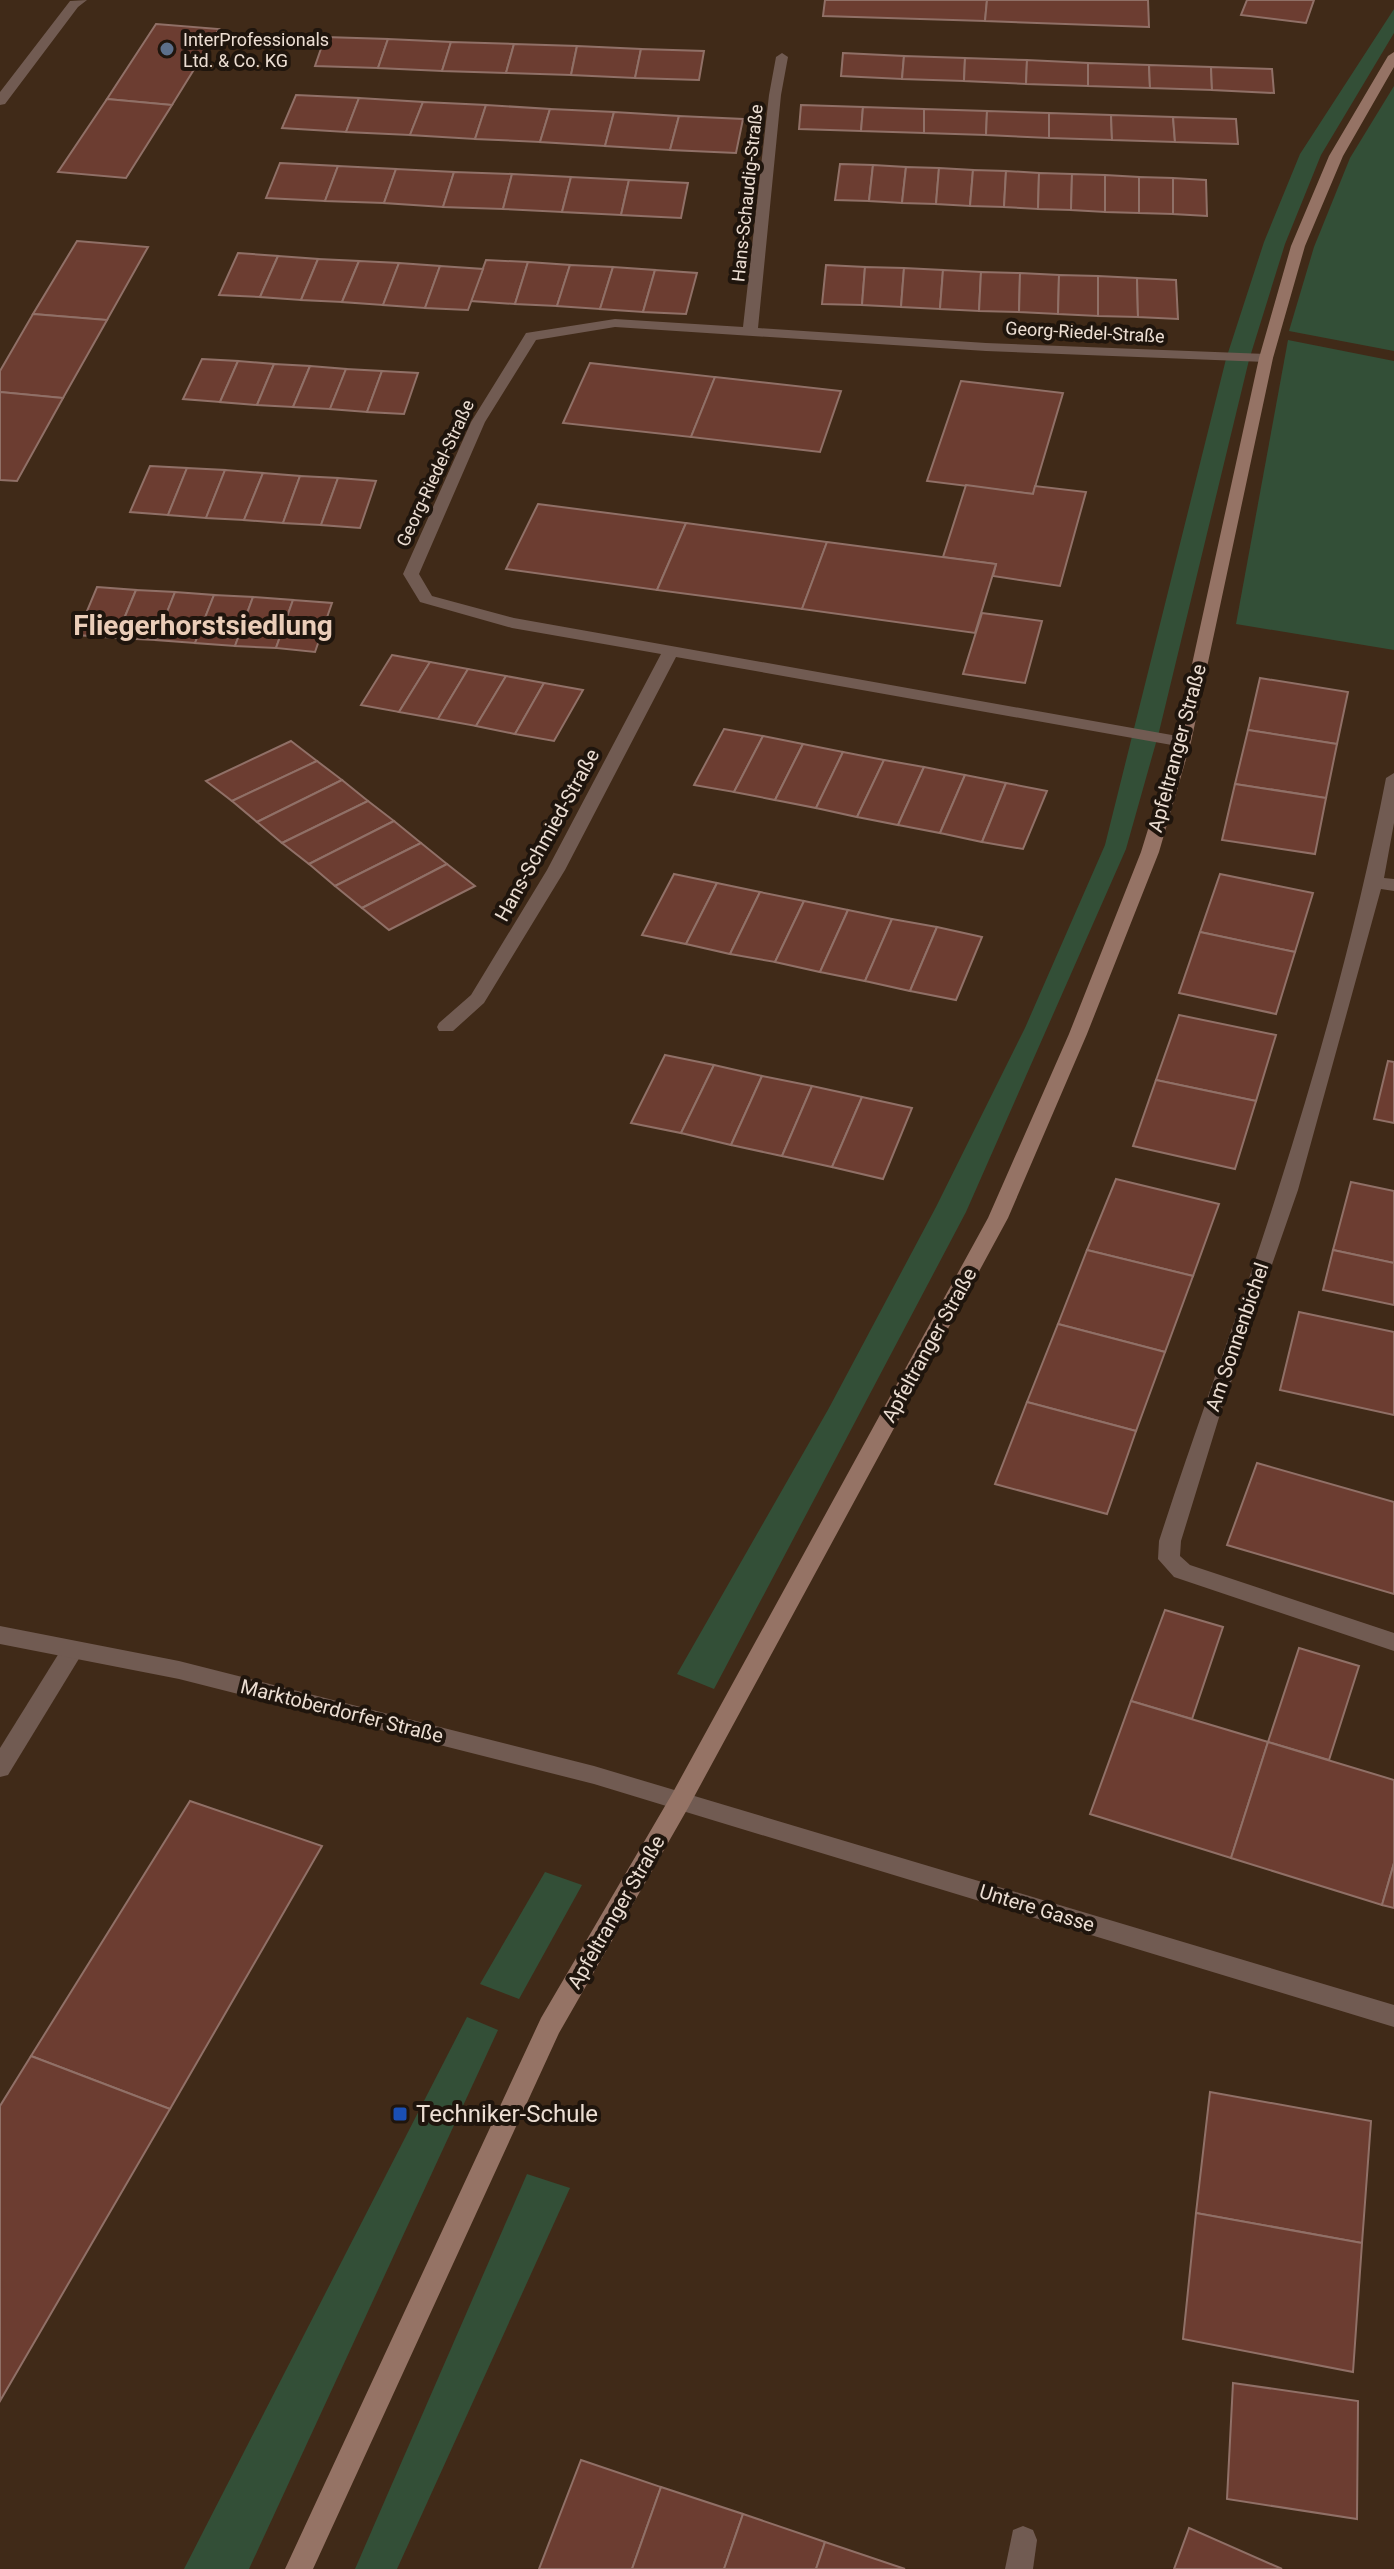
<svg xmlns="http://www.w3.org/2000/svg" width="1394" height="2569" font-family="Roboto,sans-serif">
<rect width="100%" height="100%" fill="#402a18"/>
<g fill="#334f37">
<path d="M 1394,9 L 1394,33 L 1321,155 L 1285,244 L 1249,360 L 1159,732 L 1126,849 L 966,1212 L 714,1689 L 677,1674 L 829,1408 L 936,1207 L 1025,1028 L 1105,845 L 1226,359 L 1264,242 L 1300,154 Z"/>
<path d="M 1394,86 L 1394,351 L 1289,331 L 1314,247 L 1350,158 Z"/>
<path d="M 1288,340 L 1394,361 L 1394,650 L 1236,624 Z"/>
<path d="M 545,1872 L 582,1885 L 519,1999 L 480,1984 Z"/>
<path d="M 467,2017 L 498,2030 L 249,2569 L 184,2569 Z"/>
<path d="M 527,2174 L 570,2188 L 397,2569 L 355,2569 Z"/>
</g>
<g fill="#6c3d31" stroke="#907067" stroke-width="2">
<path d="M 825,0 L 987,0 L 985,21 L 823,16 Z"/>
<path d="M 987,0 L 1148,0 L 1149,27 L 985,21 Z"/>
<path d="M 1247,0 L 1314,0 L 1306,23 L 1241,15 Z"/>
<path d="M 156,24 L 219,29 L 172,105 L 107,99 Z"/>
<path d="M 325,37 L 388,39 L 378,68 L 315,66 Z"/>
<path d="M 388,39 L 451,42 L 442,71 L 378,68 Z"/>
<path d="M 451,42 L 514,44 L 506,73 L 442,71 Z"/>
<path d="M 514,44 L 577,46 L 571,75 L 506,73 Z"/>
<path d="M 577,46 L 641,49 L 635,78 L 571,75 Z"/>
<path d="M 641,49 L 704,51 L 699,80 L 635,78 Z"/>
<path d="M 843,53 L 904,56 L 902,79 L 841,76 Z"/>
<path d="M 904,56 L 965,58 L 964,81 L 902,79 Z"/>
<path d="M 965,58 L 1027,60 L 1026,84 L 964,81 Z"/>
<path d="M 1027,60 L 1088,63 L 1088,86 L 1026,84 Z"/>
<path d="M 1088,63 L 1149,65 L 1150,88 L 1088,86 Z"/>
<path d="M 1149,65 L 1211,67 L 1212,90 L 1150,88 Z"/>
<path d="M 1211,67 L 1272,69 L 1274,93 L 1212,90 Z"/>
<path d="M 296,95 L 359,98 L 346,132 L 282,128 Z"/>
<path d="M 359,98 L 423,102 L 410,135 L 346,132 Z"/>
<path d="M 107,99 L 172,105 L 126,178 L 58,172 Z"/>
<path d="M 423,102 L 486,105 L 475,139 L 410,135 Z"/>
<path d="M 486,105 L 550,109 L 540,142 L 475,139 Z"/>
<path d="M 801,105 L 863,107 L 861,131 L 799,129 Z"/>
<path d="M 863,107 L 924,109 L 924,133 L 861,131 Z"/>
<path d="M 550,109 L 614,112 L 605,146 L 540,142 Z"/>
<path d="M 924,109 L 987,111 L 986,135 L 924,133 Z"/>
<path d="M 987,111 L 1049,113 L 1049,138 L 986,135 Z"/>
<path d="M 614,112 L 679,116 L 670,150 L 605,146 Z"/>
<path d="M 1049,113 L 1111,115 L 1112,140 L 1049,138 Z"/>
<path d="M 1111,115 L 1173,117 L 1175,142 L 1112,140 Z"/>
<path d="M 679,116 L 743,119 L 736,153 L 670,150 Z"/>
<path d="M 1173,117 L 1236,119 L 1238,144 L 1175,142 Z"/>
<path d="M 280,163 L 338,166 L 325,201 L 266,198 Z"/>
<path d="M 840,164 L 873,165 L 869,201 L 835,200 Z"/>
<path d="M 873,165 L 906,167 L 902,203 L 869,201 Z"/>
<path d="M 338,166 L 396,169 L 384,203 L 325,201 Z"/>
<path d="M 906,167 L 939,168 L 936,204 L 902,203 Z"/>
<path d="M 939,168 L 973,170 L 970,206 L 936,204 Z"/>
<path d="M 396,169 L 454,172 L 443,207 L 384,203 Z"/>
<path d="M 973,170 L 1006,171 L 1004,207 L 970,206 Z"/>
<path d="M 1006,171 L 1039,173 L 1038,209 L 1004,207 Z"/>
<path d="M 454,172 L 512,174 L 503,209 L 443,207 Z"/>
<path d="M 1039,173 L 1072,174 L 1071,210 L 1038,209 Z"/>
<path d="M 512,174 L 571,177 L 562,212 L 503,209 Z"/>
<path d="M 1072,174 L 1105,175 L 1105,212 L 1071,210 Z"/>
<path d="M 1105,175 L 1139,177 L 1139,213 L 1105,212 Z"/>
<path d="M 571,177 L 629,180 L 621,215 L 562,212 Z"/>
<path d="M 1139,177 L 1173,178 L 1173,214 L 1139,213 Z"/>
<path d="M 1173,178 L 1206,180 L 1207,216 L 1173,214 Z"/>
<path d="M 629,180 L 688,183 L 681,218 L 621,215 Z"/>
<path d="M 77,241 L 148,247 L 107,320 L 33,314 Z"/>
<path d="M 238,253 L 278,256 L 260,297 L 219,295 Z"/>
<path d="M 278,256 L 318,259 L 301,300 L 260,297 Z"/>
<path d="M 318,259 L 359,261 L 342,302 L 301,300 Z"/>
<path d="M 486,260 L 528,262 L 515,304 L 471,301 Z"/>
<path d="M 359,261 L 399,263 L 383,305 L 342,302 Z"/>
<path d="M 528,262 L 570,265 L 557,306 L 515,304 Z"/>
<path d="M 399,263 L 440,266 L 425,308 L 383,305 Z"/>
<path d="M 570,265 L 613,267 L 600,309 L 557,306 Z"/>
<path d="M 826,265 L 865,267 L 862,305 L 822,304 Z"/>
<path d="M 440,266 L 483,269 L 468,310 L 425,308 Z"/>
<path d="M 613,267 L 655,270 L 643,312 L 600,309 Z"/>
<path d="M 865,267 L 904,268 L 901,307 L 862,305 Z"/>
<path d="M 904,268 L 943,270 L 940,309 L 901,307 Z"/>
<path d="M 655,270 L 697,273 L 686,314 L 643,312 Z"/>
<path d="M 943,270 L 981,272 L 979,311 L 940,309 Z"/>
<path d="M 981,272 L 1020,273 L 1019,312 L 979,311 Z"/>
<path d="M 1020,273 L 1059,275 L 1058,314 L 1019,312 Z"/>
<path d="M 1059,275 L 1098,276 L 1098,316 L 1058,314 Z"/>
<path d="M 1098,276 L 1137,278 L 1138,317 L 1098,316 Z"/>
<path d="M 1137,278 L 1176,280 L 1178,319 L 1138,317 Z"/>
<path d="M 33,314 L 107,320 L 63,398 L 0,392 L 0,371 Z"/>
<path d="M 202,359 L 238,361 L 220,402 L 183,399 Z"/>
<path d="M 238,361 L 274,364 L 257,405 L 220,402 Z"/>
<path d="M 590,363 L 715,377 L 691,437 L 563,423 Z"/>
<path d="M 274,364 L 310,366 L 293,407 L 257,405 Z"/>
<path d="M 310,366 L 346,369 L 330,409 L 293,407 Z"/>
<path d="M 346,369 L 382,371 L 367,412 L 330,409 Z"/>
<path d="M 382,371 L 418,373 L 404,414 L 367,412 Z"/>
<path d="M 715,377 L 841,391 L 820,452 L 691,437 Z"/>
<path d="M 961,381 L 1063,393 L 1033,494 L 927,481 Z"/>
<path d="M 0,392 L 63,398 L 17,481 L 0,480 Z"/>
<path d="M 150,466 L 187,468 L 168,515 L 130,512 Z"/>
<path d="M 187,468 L 225,470 L 206,518 L 168,515 Z"/>
<path d="M 225,470 L 263,473 L 244,520 L 206,518 Z"/>
<path d="M 263,473 L 300,476 L 283,523 L 244,520 Z"/>
<path d="M 300,476 L 338,478 L 321,525 L 283,523 Z"/>
<path d="M 338,478 L 376,481 L 360,528 L 321,525 Z"/>
<path d="M 966,485 L 1033,494 L 1035,486 L 1086,492 L 1060,586 L 993,576 L 996,564 L 943,557 Z"/>
<path d="M 538,504 L 686,523 L 657,590 L 506,569 Z"/>
<path d="M 686,523 L 827,542 L 802,609 L 657,590 Z"/>
<path d="M 827,542 L 996,564 L 975,633 L 802,609 Z"/>
<path d="M 97,587 L 136,590 L 116,638 L 77,635 Z"/>
<path d="M 136,590 L 175,592 L 156,640 L 116,638 Z"/>
<path d="M 175,592 L 214,595 L 195,643 L 156,640 Z"/>
<path d="M 214,595 L 253,597 L 235,646 L 195,643 Z"/>
<path d="M 253,597 L 293,600 L 276,648 L 235,646 Z"/>
<path d="M 293,600 L 332,603 L 315,652 L 276,648 Z"/>
<path d="M 982,613 L 1042,621 L 1025,683 L 963,674 Z"/>
<path d="M 392,655 L 430,662 L 399,712 L 361,705 Z"/>
<path d="M 430,662 L 468,669 L 438,719 L 399,712 Z"/>
<path d="M 468,669 L 506,676 L 476,726 L 438,719 Z"/>
<path d="M 506,676 L 544,683 L 515,734 L 476,726 Z"/>
<path d="M 1260,678 L 1348,692 L 1337,744 L 1248,730 Z"/>
<path d="M 544,683 L 583,690 L 554,741 L 515,734 Z"/>
<path d="M 724,729 L 763,736 L 734,792 L 694,785 Z"/>
<path d="M 1248,730 L 1337,744 L 1326,798 L 1235,784 Z"/>
<path d="M 763,736 L 803,744 L 775,800 L 734,792 Z"/>
<path d="M 291,741 L 317,761 L 232,801 L 206,781 Z"/>
<path d="M 803,744 L 843,752 L 816,808 L 775,800 Z"/>
<path d="M 843,752 L 884,760 L 857,817 L 816,808 Z"/>
<path d="M 884,760 L 924,767 L 898,825 L 857,817 Z"/>
<path d="M 317,761 L 342,780 L 257,822 L 232,801 Z"/>
<path d="M 924,767 L 965,775 L 940,833 L 898,825 Z"/>
<path d="M 965,775 L 1006,783 L 982,842 L 940,833 Z"/>
<path d="M 342,780 L 368,801 L 282,843 L 257,822 Z"/>
<path d="M 1006,783 L 1047,791 L 1023,849 L 982,842 Z"/>
<path d="M 1235,784 L 1326,798 L 1315,854 L 1222,840 Z"/>
<path d="M 368,801 L 394,821 L 309,864 L 282,843 Z"/>
<path d="M 394,821 L 421,843 L 335,886 L 309,864 Z"/>
<path d="M 421,843 L 447,864 L 362,908 L 335,886 Z"/>
<path d="M 447,864 L 475,886 L 389,930 L 362,908 Z"/>
<path d="M 674,874 L 717,883 L 686,944 L 642,935 Z"/>
<path d="M 1220,874 L 1313,893 L 1295,952 L 1200,932 Z"/>
<path d="M 717,883 L 760,892 L 730,954 L 686,944 Z"/>
<path d="M 760,892 L 804,901 L 775,962 L 730,954 Z"/>
<path d="M 804,901 L 848,910 L 820,972 L 775,962 Z"/>
<path d="M 848,910 L 892,919 L 865,981 L 820,972 Z"/>
<path d="M 892,919 L 937,927 L 910,991 L 865,981 Z"/>
<path d="M 937,927 L 982,937 L 956,1000 L 910,991 Z"/>
<path d="M 1200,932 L 1295,952 L 1276,1014 L 1179,993 Z"/>
<path d="M 1179,1015 L 1276,1035 L 1256,1101 L 1156,1080 Z"/>
<path d="M 665,1055 L 714,1065 L 681,1133 L 631,1123 Z"/>
<path d="M 1388,1061 L 1394,1062 L 1394,1123 L 1374,1119 Z"/>
<path d="M 714,1065 L 762,1076 L 731,1145 L 681,1133 Z"/>
<path d="M 762,1076 L 812,1086 L 782,1156 L 731,1145 Z"/>
<path d="M 1156,1080 L 1256,1101 L 1235,1169 L 1133,1146 Z"/>
<path d="M 812,1086 L 862,1097 L 832,1167 L 782,1156 Z"/>
<path d="M 862,1097 L 912,1108 L 883,1179 L 832,1167 Z"/>
<path d="M 1116,1179 L 1219,1204 L 1193,1276 L 1087,1250 Z"/>
<path d="M 1351,1182 L 1394,1191 L 1394,1263 L 1333,1250 Z"/>
<path d="M 1087,1250 L 1193,1276 L 1165,1352 L 1058,1324 Z"/>
<path d="M 1333,1250 L 1394,1263 L 1394,1305 L 1323,1290 Z"/>
<path d="M 1299,1312 L 1394,1332 L 1394,1415 L 1280,1390 Z"/>
<path d="M 1058,1324 L 1165,1352 L 1136,1431 L 1027,1402 Z"/>
<path d="M 1027,1402 L 1136,1431 L 1107,1514 L 995,1484 Z"/>
<path d="M 1257,1463 L 1394,1502 L 1394,1594 L 1227,1545 Z"/>
<path d="M 1165,1610 L 1223,1627 L 1192,1719 L 1131,1701 Z"/>
<path d="M 1299,1648 L 1359,1666 L 1329,1760 L 1268,1742 Z"/>
<path d="M 1131,1701 L 1268,1742 L 1231,1858 L 1090,1814 Z"/>
<path d="M 1268,1742 L 1394,1780 L 1394,1863 L 1382,1905 L 1231,1858 Z"/>
<path d="M 190,1801 L 322,1846 L 170,2109 L 31,2056 Z"/>
<path d="M 1394,1863 L 1394,1908 L 1382,1905 Z"/>
<path d="M 31,2056 L 170,2109 L 0,2401 L 0,2106 Z"/>
<path d="M 1210,2092 L 1371,2121 L 1362,2243 L 1196,2213 Z"/>
<path d="M 1196,2213 L 1362,2243 L 1353,2372 L 1183,2339 Z"/>
<path d="M 1233,2383 L 1358,2401 L 1357,2519 L 1227,2499 Z"/>
<path d="M 581,2460 L 661,2487 L 632,2569 L 539,2569 Z"/>
<path d="M 661,2487 L 743,2514 L 724,2569 L 632,2569 Z"/>
<path d="M 743,2514 L 825,2542 L 816,2569 L 724,2569 Z"/>
<path d="M 1189,2528 L 1282,2569 L 1174,2569 Z"/>
<path d="M 825,2542 L 905,2569 L 816,2569 Z"/>
</g>
<g fill="none" stroke-linecap="round" stroke-linejoin="round">
<path fill="#715b52" fill-rule="evenodd" d="M 72,1642 L 80,1645 L 83,1651 L 80,1657 L 8,1775 L 0,1777 L 0,1748 L 64,1645 Z"/>
<g fill="#715b52" fill-rule="evenodd">
<path d="M 87,0 L 78,7 L 5,104 L 0,105 L 0,92 L 70,1 Z"/>
<path d="M 782,53 L 788,57 L 781,95 L 758,328 L 986,343 L 1266,354 L 1273,358 L 1266,362 L 986,351 L 615,327 L 536,340 L 485,422 L 419,574 L 432,596 L 514,618 L 1183,737 L 1191,742 L 1183,747 L 676,657 L 565,870 L 484,1003 L 453,1031 L 439,1031 L 437,1027 L 439,1023 L 471,995 L 547,870 L 661,654 L 512,628 L 420,602 L 403,574 L 471,422 L 526,333 L 615,319 L 743,327 L 769,95 L 776,57 Z"/>
<path d="M 1394,773 L 1394,823 L 1384,878 L 1394,879 L 1394,891 L 1381,889 L 1298,1190 L 1221,1411 L 1181,1541 L 1180,1556 L 1190,1565 L 1394,1633 L 1394,1651 L 1174,1577 L 1158,1559 L 1159,1541 C 1197,1423 1241,1308 1278,1190 C 1321,1055 1359,917 1386,778 Z"/>
<path d="M 0,1626 L 179,1661 L 594,1766 L 1394,2005 L 1394,2027 L 594,1784 L 179,1679 L 0,1644 Z"/>
<path d="M 1023,2526 L 1033,2530 L 1037,2540 L 1033,2569 L 1005,2569 L 1013,2530 Z"/>
</g>
<path fill="#957365" fill-rule="evenodd" d="M 1394,52 L 1394,67 L 1343,156 L 1305,246 L 1273,358 L 1191,742 L 1159,852 L 1087,1034 L 1008,1218 L 688,1808 L 559,2033 L 313,2569 L 285,2569 L 541,2018 L 672,1794 L 988,1218 L 1069,1034 L 1141,852 L 1175,742 L 1259,358 L 1291,246 L 1329,156 L 1388,56 Z"/>
</g>
<circle fill="#5c6f8a" stroke="#1f150d" stroke-width="3" cx="167" cy="49" r="8"/>
<rect fill="#1a4fb4" stroke="#1f150d" stroke-width="3" x="392" y="2106" width="16" height="16" rx="4"/>
<g text-anchor="middle" dominant-baseline="central" stroke-width="8" stroke-linejoin="round" paint-order="stroke">
<g font-size="18" fill="#ecded3" stroke="#1f150d" text-anchor="start">
<text x="183" y="39">InterProfessionals<tspan x="183" dy="21">Ltd. &amp; Co. KG</tspan></text>
</g>
<g font-size="18" fill="#ecded3" stroke="#1f150d">
<text transform="translate(747 193) rotate(-84)">Hans-Schaudig-Straße</text>
<text transform="translate(1085 332) rotate(3)">Georg-Riedel-Straße</text>
<text transform="translate(435 473) rotate(-65)">Georg-Riedel-Straße</text>
</g>
<g font-size="20" fill="#ecded3" stroke="#1f150d">
<text transform="translate(1177 748) rotate(-75)">Apfeltranger Straße</text>
<text transform="translate(547 835) rotate(-61)">Hans-Schmied-Straße</text>
<text transform="translate(1237 1337) rotate(-71)">Am Sonnenbichel</text>
<text transform="translate(929 1345) rotate(-61)">Apfeltranger Straße</text>
<text transform="translate(342 1711) rotate(14)">Marktoberdorfer Straße</text>
<text transform="translate(1037 1908) rotate(17)">Untere Gasse</text>
<text transform="translate(616 1912) rotate(-60)">Apfeltranger Straße</text>
</g>
<g font-size="24" fill="#ecded3" stroke="#1f150d" text-anchor="start">
<text x="416" y="2114">Techniker-Schule</text>
</g>
<g font-size="28" font-weight="bold" fill="#eacdb8" stroke="#1f150d">
<text x="203" y="625">Fliegerhorstsiedlung</text>
</g>
</g>
</svg>
